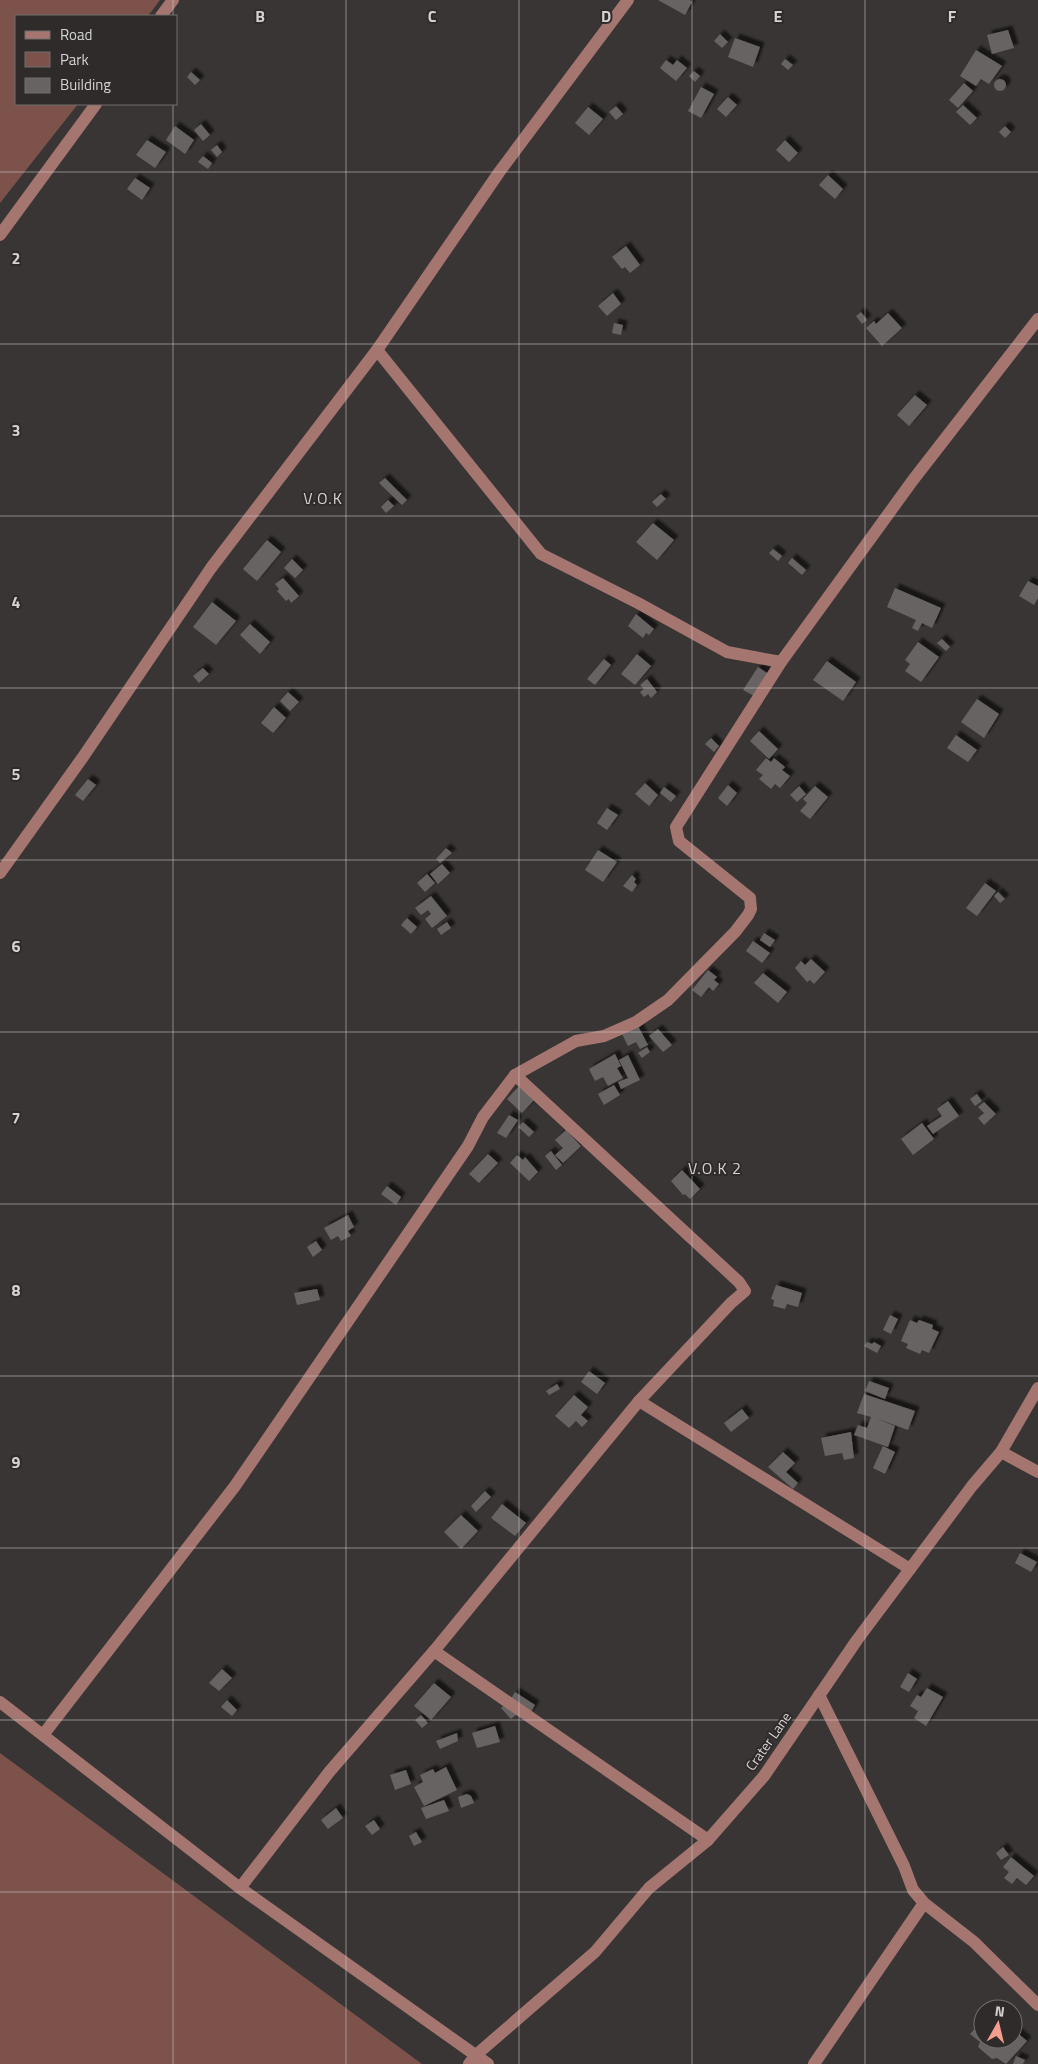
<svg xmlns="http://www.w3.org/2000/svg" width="1038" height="2064" font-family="'Titillium Web',sans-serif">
<defs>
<filter id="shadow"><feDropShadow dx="4.5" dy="-4.5" stdDeviation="1" flood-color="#0009"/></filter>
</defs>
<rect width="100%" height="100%" fill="#393534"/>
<g fill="#7c524b">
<path d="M 0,0 L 160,0 L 148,16 L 16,16 L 16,104 L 78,104 L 0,203 Z"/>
<path d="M 0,1753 L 422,2064 L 0,2064 Z"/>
</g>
<g fill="#686363" filter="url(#shadow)">
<path d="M 658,0 L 690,0 L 692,2 L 685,15 Z"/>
<path d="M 1008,30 L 1014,48 L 992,54 L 987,35 Z"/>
<path d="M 720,34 L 728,42 L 722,48 L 714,41 Z"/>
<path d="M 735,38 L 760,47 L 753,67 L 728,57 Z"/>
<path d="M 976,50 L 1002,66 L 989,84 L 981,79 L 976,86 L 960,76 Z"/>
<path d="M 785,59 L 793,65 L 788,70 L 781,64 Z"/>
<path d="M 666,60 L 673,65 L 677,60 L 687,68 L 676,81 L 660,68 Z"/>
<path d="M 694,71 L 700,76 L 695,82 L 689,76 Z"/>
<path d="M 191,72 L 200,80 L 195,85 L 187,77 Z"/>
<circle cx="1000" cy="85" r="6"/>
<path d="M 964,83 L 973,91 L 958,108 L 949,100 Z"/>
<path d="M 701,87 L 714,94 L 701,118 L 688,111 Z"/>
<path d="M 728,97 L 737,105 L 726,117 L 717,109 Z"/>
<path d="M 963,105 L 977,118 L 970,125 L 956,112 Z"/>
<path d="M 616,106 L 623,114 L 616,120 L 609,112 Z"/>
<path d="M 588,107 L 603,119 L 589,135 L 575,123 Z"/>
<path d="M 201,124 L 210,135 L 203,141 L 194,130 Z"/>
<path d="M 175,126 L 194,140 L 185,154 L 166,140 Z"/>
<path d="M 1005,126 L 1011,132 L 1005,138 L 999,132 Z"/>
<path d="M 147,140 L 166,152 L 155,168 L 136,155 Z"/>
<path d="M 785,140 L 798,153 L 789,162 L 776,150 Z"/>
<path d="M 217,145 L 222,152 L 217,157 L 211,150 Z"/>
<path d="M 203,156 L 212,163 L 208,169 L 198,162 Z"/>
<path d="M 828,175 L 843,189 L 835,199 L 819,185 Z"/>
<path d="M 135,178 L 150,188 L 142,200 L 127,189 Z"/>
<path d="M 626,246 L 640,265 L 630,273 L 625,267 L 622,269 L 612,257 Z"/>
<path d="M 613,293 L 621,304 L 607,316 L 598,306 Z"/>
<path d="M 861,312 L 867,320 L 862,324 L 856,316 Z"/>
<path d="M 888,313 L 902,328 L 882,346 L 866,328 L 874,321 L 876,324 Z"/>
<path d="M 614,323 L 623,325 L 621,335 L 612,333 Z"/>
<path d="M 915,395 L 927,405 L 909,426 L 897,415 Z"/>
<path d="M 385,478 L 407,500 L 402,505 L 379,483 Z"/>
<path d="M 661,494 L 666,499 L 657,507 L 652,502 Z"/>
<path d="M 388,500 L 394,506 L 386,513 L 381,507 Z"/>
<path d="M 653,523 L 674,540 L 657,560 L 636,542 Z"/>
<path d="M 267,540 L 281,552 L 257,581 L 243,569 Z"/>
<path d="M 773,549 L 782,556 L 778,561 L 769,553 Z"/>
<path d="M 792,558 L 806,570 L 802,575 L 788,563 Z"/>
<path d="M 292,559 L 303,570 L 295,578 L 284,568 Z"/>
<path d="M 283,578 L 299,596 L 291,603 L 289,599 L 286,601 L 277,591 L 279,589 L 275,584 Z"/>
<path d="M 1028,581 L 1038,586 L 1038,598 L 1034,605 L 1019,596 Z"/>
<path d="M 895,588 L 941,608 L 932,628 L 922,623 L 918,631 L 912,628 L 916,620 L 887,607 Z"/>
<path d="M 212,602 L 236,621 L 216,645 L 193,627 Z"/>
<path d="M 636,614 L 654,629 L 649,635 L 646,633 L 643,638 L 628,626 Z"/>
<path d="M 250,624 L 270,642 L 260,654 L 240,635 Z"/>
<path d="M 942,639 L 950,647 L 946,651 L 937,643 Z"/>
<path d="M 918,642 L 939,657 L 921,682 L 905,671 L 910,664 L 905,660 Z"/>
<path d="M 637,654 L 651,666 L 635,685 L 621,674 Z"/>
<path d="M 604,659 L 611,665 L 595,685 L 587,679 Z"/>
<path d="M 827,661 L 856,682 L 843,701 L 813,680 Z"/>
<path d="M 758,667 L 770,675 L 756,697 L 743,690 Z"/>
<path d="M 203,668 L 209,674 L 199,683 L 193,676 Z"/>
<path d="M 647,679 L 657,692 L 651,698 L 648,694 L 644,697 L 640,692 L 644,689 L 640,685 Z"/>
<path d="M 288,692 L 299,702 L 290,711 L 280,701 Z"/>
<path d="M 977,699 L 999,714 L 984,738 L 961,722 Z"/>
<path d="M 274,707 L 286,718 L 273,733 L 261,723 Z"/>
<path d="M 759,731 L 778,749 L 769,759 L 750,741 Z"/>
<path d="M 956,735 L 977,750 L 968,762 L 947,748 Z"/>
<path d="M 711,738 L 719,746 L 714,752 L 705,744 Z"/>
<path d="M 766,758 L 771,762 L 774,758 L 785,767 L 782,770 L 790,776 L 780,788 L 775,784 L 771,789 L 759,779 L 763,775 L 756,770 Z"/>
<path d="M 88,779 L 96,785 L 83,801 L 75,795 Z"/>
<path d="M 645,783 L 658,795 L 649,806 L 635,794 Z"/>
<path d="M 728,785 L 737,793 L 727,806 L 718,798 Z"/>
<path d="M 799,786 L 806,794 L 797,802 L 790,795 Z"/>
<path d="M 815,786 L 828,797 L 810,819 L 800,811 L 807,803 L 803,799 Z"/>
<path d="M 664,787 L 676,796 L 671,802 L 660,793 Z"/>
<path d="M 607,808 L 618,815 L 607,830 L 597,823 Z"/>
<path d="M 446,848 L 452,853 L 440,863 L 436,859 Z"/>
<path d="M 598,850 L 617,862 L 603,882 L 585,870 Z"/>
<path d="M 442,864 L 450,873 L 438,884 L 430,874 Z"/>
<path d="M 427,874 L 435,883 L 425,892 L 417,883 Z"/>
<path d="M 632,875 L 636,879 L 634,882 L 637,885 L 632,892 L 623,886 Z"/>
<path d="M 985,883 L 996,891 L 977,916 L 966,908 Z"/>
<path d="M 998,892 L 1005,899 L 1000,903 L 994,896 Z"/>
<path d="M 431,896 L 447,916 L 432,928 L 425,919 L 431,914 L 428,910 L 421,915 L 415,908 Z"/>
<path d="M 407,918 L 417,927 L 411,934 L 401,925 Z"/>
<path d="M 447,922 L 451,928 L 441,935 L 437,929 Z"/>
<path d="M 764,933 L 775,940 L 770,947 L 760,940 Z"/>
<path d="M 753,941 L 770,953 L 762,963 L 746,951 Z"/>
<path d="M 811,959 L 825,972 L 814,984 L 810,980 L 807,982 L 795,968 L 801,961 L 805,965 Z"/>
<path d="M 708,970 L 717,977 L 714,980 L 719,984 L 713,991 L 709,987 L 701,997 L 692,990 Z"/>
<path d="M 763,973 L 787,992 L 778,1003 L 754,983 Z"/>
<path d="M 638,1026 L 648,1045 L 640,1049 L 636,1042 L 628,1046 L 622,1034 Z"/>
<path d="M 658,1029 L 672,1045 L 663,1052 L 649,1036 Z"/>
<path d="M 647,1047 L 650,1052 L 642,1058 L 638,1053 Z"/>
<path d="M 615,1054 L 621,1066 L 617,1068 L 623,1078 L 608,1086 L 603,1077 L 595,1081 L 589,1069 Z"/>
<path d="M 628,1055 L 640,1080 L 621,1089 L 618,1082 L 628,1078 L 619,1060 Z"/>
<path d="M 614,1085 L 620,1095 L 604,1105 L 598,1094 Z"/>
<path d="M 519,1086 L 534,1100 L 522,1113 L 507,1099 Z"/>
<path d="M 977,1094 L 982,1101 L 975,1106 L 970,1099 Z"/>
<path d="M 948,1101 L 959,1116 L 933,1134 L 927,1126 L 942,1116 L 937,1109 Z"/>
<path d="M 984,1102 L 996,1114 L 984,1125 L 978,1118 L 984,1113 L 978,1107 Z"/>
<path d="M 509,1115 L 518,1120 L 506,1138 L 497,1133 Z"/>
<path d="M 523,1122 L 534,1132 L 529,1137 L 518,1127 Z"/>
<path d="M 922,1123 L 934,1139 L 913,1155 L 901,1139 Z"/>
<path d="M 566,1130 L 581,1146 L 563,1163 L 555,1155 L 563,1148 L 555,1140 Z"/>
<path d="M 551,1151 L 562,1165 L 556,1170 L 545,1156 Z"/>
<path d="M 488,1154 L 498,1163 L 479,1183 L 469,1174 Z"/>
<path d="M 517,1155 L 523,1160 L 525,1157 L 538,1172 L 529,1181 L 510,1163 Z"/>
<path d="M 682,1170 L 700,1189 L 690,1199 L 685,1194 L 683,1195 L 671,1181 Z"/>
<path d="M 387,1186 L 401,1197 L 396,1205 L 381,1194 Z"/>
<path d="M 348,1215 L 354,1227 L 348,1231 L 351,1236 L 341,1241 L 338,1236 L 331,1240 L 324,1228 Z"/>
<path d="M 316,1241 L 322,1250 L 313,1257 L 307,1247 Z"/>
<path d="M 776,1285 L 802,1293 L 798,1307 L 787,1304 L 785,1309 L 773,1306 L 774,1300 L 771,1299 Z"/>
<path d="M 317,1289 L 320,1300 L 297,1305 L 294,1293 Z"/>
<path d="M 890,1315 L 898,1319 L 891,1334 L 883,1330 Z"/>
<path d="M 910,1320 L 917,1323 L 919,1320 L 933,1325 L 932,1329 L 939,1332 L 929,1353 L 922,1350 L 920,1354 L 906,1348 L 908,1344 L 901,1341 Z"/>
<path d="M 867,1342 L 872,1344 L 874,1342 L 881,1346 L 877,1353 L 864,1346 Z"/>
<path d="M 589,1371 L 605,1383 L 597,1394 L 581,1382 Z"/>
<path d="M 869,1381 L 889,1388 L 885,1399 L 865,1391 Z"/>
<path d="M 557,1384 L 560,1389 L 549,1395 L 546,1391 Z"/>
<path d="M 864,1394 L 915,1411 L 908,1430 L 875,1418 L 895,1426 L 888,1447 L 854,1435 L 858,1425 L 867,1428 L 871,1417 L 857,1413 Z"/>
<path d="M 574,1395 L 588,1407 L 581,1415 L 588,1421 L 582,1427 L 576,1421 L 569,1428 L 555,1416 Z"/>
<path d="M 742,1409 L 749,1418 L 731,1432 L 724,1423 Z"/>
<path d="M 851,1432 L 854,1458 L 844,1460 L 842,1453 L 825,1456 L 821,1438 Z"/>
<path d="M 883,1446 L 895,1452 L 885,1474 L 873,1468 Z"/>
<path d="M 783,1452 L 795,1463 L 786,1472 L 798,1483 L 793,1489 L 768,1467 Z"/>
<path d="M 485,1491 L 491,1497 L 476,1512 L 471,1506 Z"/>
<path d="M 502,1504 L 526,1523 L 515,1536 L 491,1518 Z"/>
<path d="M 461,1515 L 478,1531 L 461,1549 L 444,1532 Z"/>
<path d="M 1020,1553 L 1037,1562 L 1031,1572 L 1015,1563 Z"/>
<path d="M 222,1669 L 232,1678 L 219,1691 L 209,1683 Z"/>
<path d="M 908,1673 L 917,1679 L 909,1692 L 900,1687 Z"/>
<path d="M 434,1683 L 451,1697 L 431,1720 L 414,1706 Z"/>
<path d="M 927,1688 L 943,1697 L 926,1726 L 914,1718 L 918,1711 L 910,1706 L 917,1695 L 921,1697 Z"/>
<path d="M 515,1692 L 535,1705 L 529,1715 L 509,1702 Z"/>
<path d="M 227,1700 L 237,1710 L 232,1716 L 221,1707 Z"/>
<path d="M 507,1703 L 517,1714 L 511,1719 L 501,1708 Z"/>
<path d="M 421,1715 L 428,1723 L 422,1728 L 415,1720 Z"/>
<path d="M 495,1726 L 500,1742 L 477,1748 L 472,1733 Z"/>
<path d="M 457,1733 L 458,1741 L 440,1749 L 436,1741 Z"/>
<path d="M 446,1767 L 457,1790 L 424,1806 L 414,1787 L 423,1782 L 420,1775 L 433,1769 L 435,1773 Z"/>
<path d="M 406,1770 L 411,1784 L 395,1790 L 390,1775 Z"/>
<path d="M 467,1794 L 471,1796 L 474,1803 L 461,1808 L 458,1797 Z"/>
<path d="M 444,1800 L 449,1811 L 426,1819 L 421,1808 Z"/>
<path d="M 336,1808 L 343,1818 L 328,1829 L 321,1820 Z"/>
<path d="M 374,1820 L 380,1829 L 372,1835 L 365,1826 Z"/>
<path d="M 416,1832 L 422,1842 L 414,1846 L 409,1836 Z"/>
<path d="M 1003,1847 L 1009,1855 L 1001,1860 L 996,1853 Z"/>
<path d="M 1011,1857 L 1034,1876 L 1026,1885 L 1017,1878 L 1012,1884 L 1004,1878 L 1009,1872 L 1003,1867 Z"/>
<path d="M 983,2020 L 983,2039 L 1013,2039 L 1013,2029 L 1027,2041 L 1006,2064 L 997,2058 L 992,2059 L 978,2047 L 980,2042 L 970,2034 Z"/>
<path d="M 1016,2056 L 1025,2060 L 1023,2064 L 1013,2064 Z"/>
</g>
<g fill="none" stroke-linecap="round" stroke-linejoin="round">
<g stroke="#a5766f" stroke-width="12">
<path d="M 161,16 L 173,0"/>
<path d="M 0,235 L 96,104"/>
<path d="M 377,350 L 541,554 L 638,603 L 727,652 L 781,662"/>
<path d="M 0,873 L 83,757 L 211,568 L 377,350 L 500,171 L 628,0"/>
<path d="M 639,1401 L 910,1569"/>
<path d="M 1001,1452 L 1038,1472"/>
<path d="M 434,1651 L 708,1840"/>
<path d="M 819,1695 L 904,1866 L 913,1890 L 924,1903 L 974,1942 L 1038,2005"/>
<path d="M 0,1702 L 240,1888 L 488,2064"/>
<path d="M 43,1735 L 235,1486 L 468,1146 L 483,1117 L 515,1075 L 576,1041 L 604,1036 L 636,1022 L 668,1000 L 735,932 L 748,915 L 751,909 L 750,898 L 679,841 L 676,827 L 781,662 L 913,480 L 1038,319"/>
<path d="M 240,1888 L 330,1771 L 434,1651 L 639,1401 L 731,1303 L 745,1291 L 739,1282 L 515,1075"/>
<path d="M 469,2064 L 476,2055 L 595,1952 L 649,1888 L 708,1840 L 764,1776 L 857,1640 L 972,1486 L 1001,1452 L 1038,1388"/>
<path d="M 814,2064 L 924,1903"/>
</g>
</g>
<path fill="none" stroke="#d4d2d1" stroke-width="1" stroke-opacity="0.55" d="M 173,0 L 173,16M 346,0 L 346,2064M 519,0 L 519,2064M 692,0 L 692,2064M 865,0 L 865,2064M 173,104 L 173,2064M 0,172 L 1038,172M 0,344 L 1038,344M 0,516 L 1038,516M 0,688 L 1038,688M 0,860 L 1038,860M 0,1032 L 1038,1032M 0,1204 L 1038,1204M 0,1376 L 1038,1376M 0,1548 L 1038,1548M 0,1720 L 1038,1720M 0,1892 L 1038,1892"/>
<g text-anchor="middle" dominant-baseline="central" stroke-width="4" stroke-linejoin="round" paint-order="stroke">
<g font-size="14" fill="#d4d2d1" stroke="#2f2b2a">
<text transform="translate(768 1741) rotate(-55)">Crater Lane</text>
</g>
<g font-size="16" letter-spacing="1" fill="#d4d2d1" stroke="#2f2b2a">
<text x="323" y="498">V.O.K</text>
<text x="715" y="1168">V.O.K 2</text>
</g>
</g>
<g font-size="16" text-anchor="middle" font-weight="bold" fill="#d4d2d1" stroke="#2f2b2a" stroke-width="4" stroke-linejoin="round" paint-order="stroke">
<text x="260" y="22">B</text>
<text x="432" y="22">C</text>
<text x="606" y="22">D</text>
<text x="778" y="22">E</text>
<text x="952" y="22">F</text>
<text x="16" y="264">2</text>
<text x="16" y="436">3</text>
<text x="16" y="608">4</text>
<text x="16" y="780">5</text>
<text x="16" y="952">6</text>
<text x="16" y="1124">7</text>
<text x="16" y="1296">8</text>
<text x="16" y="1468">9</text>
</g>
<rect x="15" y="15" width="162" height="90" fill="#2f2b2a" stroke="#716e6d"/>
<rect x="25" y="31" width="25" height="8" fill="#a5766f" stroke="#716e6d"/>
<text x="60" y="40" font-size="15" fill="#d4d2d1">Road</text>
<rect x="25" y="52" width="25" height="15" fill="#7c524b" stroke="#716e6d"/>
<text x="60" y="65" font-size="15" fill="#d4d2d1">Park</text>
<rect x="25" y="78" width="25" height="15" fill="#686363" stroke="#716e6d"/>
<text x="60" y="90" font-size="15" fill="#d4d2d1">Building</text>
<g transform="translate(998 2024) rotate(8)"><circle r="24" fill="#2f2b2a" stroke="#716e6d"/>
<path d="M0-4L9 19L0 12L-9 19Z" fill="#f59d8f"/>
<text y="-8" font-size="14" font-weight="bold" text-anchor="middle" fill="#d4d2d1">N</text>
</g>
</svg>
